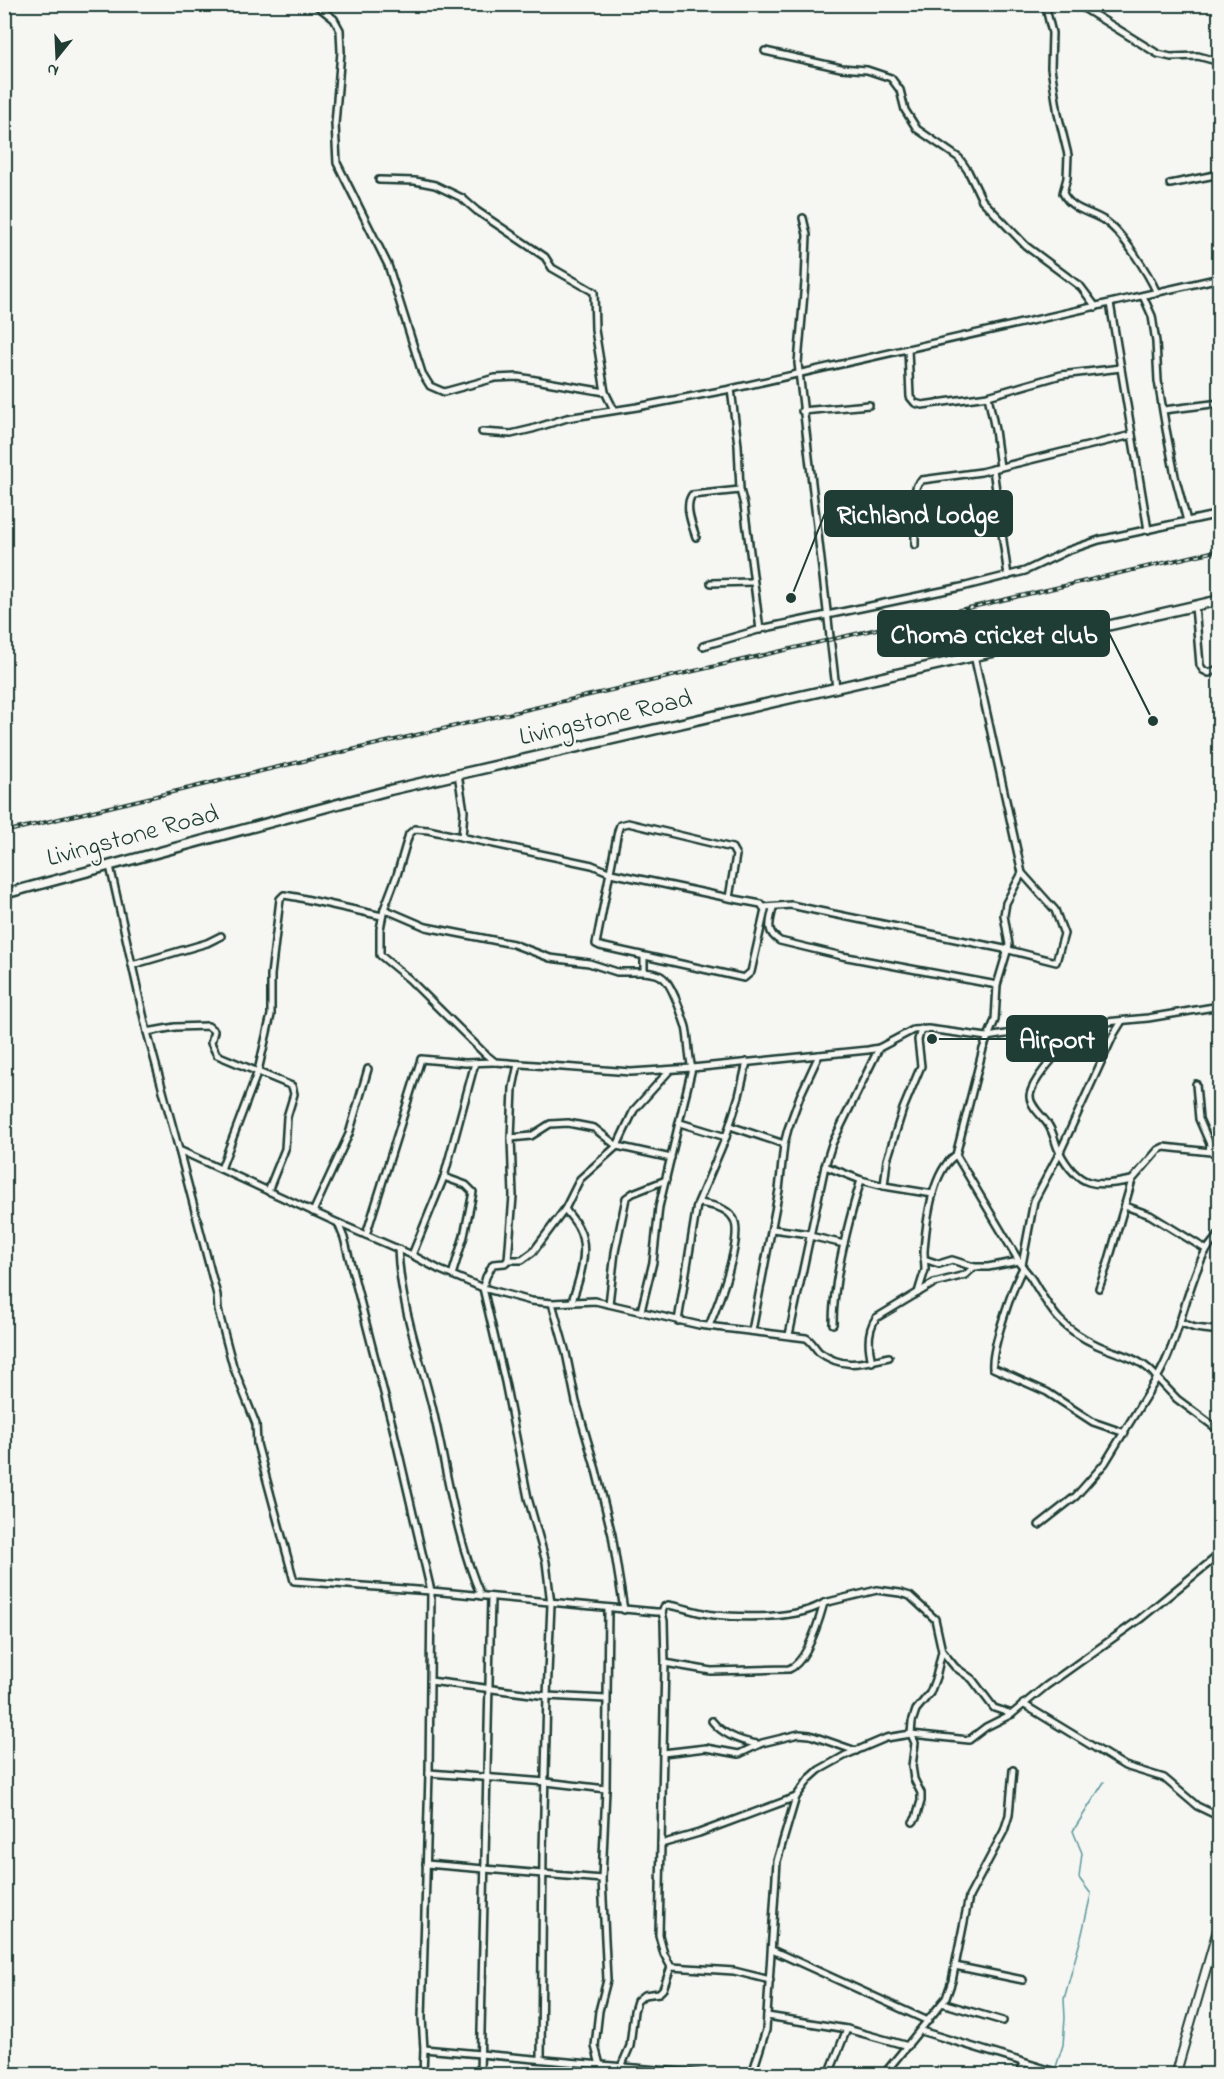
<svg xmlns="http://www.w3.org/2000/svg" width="1224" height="2079" font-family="'Indie Flower',sans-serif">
<rect width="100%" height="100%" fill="#f6f6f2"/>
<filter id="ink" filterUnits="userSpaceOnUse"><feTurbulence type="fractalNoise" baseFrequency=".0167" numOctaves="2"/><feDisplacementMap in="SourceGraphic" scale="12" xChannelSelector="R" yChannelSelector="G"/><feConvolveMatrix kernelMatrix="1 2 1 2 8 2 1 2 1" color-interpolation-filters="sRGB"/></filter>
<g filter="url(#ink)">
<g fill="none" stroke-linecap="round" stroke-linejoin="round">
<path stroke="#5c989c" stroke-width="1.5" d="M 1055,2070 L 1063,2045 L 1065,2018 L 1064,1999 L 1081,1938 L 1091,1894 L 1079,1878 L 1082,1853 L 1073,1831 L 1104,1782"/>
<g stroke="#1f3d34" stroke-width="10">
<g id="minor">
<path d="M 315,4 L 334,19 L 340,30 L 341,52 L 335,124 L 337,163 L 388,265 L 422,373 L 430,386 L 444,392 L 495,378 L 518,377 L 605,392"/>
<path d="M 1045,4 L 1052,33 L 1051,68 L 1058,114 L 1068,155 L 1067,178 L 1063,193 C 1072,211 1090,211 1105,221 C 1123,233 1148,273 1157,293"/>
<path d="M 1077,4 L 1158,54 L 1171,57 L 1198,56 L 1220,62"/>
<path d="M 765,51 L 841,68 L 867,70 L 891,78 L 900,90 L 905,110 L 917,129 L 959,158 L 968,171 L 982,200 L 1026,246 L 1081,287 L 1096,307"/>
<path d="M 379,180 L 415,181 L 435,185 L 462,198 L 477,211 L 545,257 L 552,268 L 594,292 L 595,330 L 605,392 L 614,410"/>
<path d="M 1170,184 L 1220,174"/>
<path d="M 803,218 L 807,235 L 805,282 L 798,363 L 836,688"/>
<path d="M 1143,296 L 1152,316 L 1156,342 L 1158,381 L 1166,429 L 1175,476 L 1187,521"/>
<path d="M 1110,303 L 1148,530"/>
<path d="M 908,349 L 910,397 L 915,403 L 922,405 L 988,396 L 1061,375 L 1121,368"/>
<path d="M 731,389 L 738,445 L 740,490 L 744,505 L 760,630"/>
<path d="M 988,396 L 995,430 L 1000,467"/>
<path d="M 1164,410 L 1220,403"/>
<path d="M 802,411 L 869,405"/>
<path d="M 482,432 L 511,434 L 532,429 L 567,418 L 637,407 L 731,389 L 1220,278"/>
<path d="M 993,469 L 1008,576"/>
<path d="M 696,537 C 692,525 684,506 692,495 L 740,490"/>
<path d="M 915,545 L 915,491 L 917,485 L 922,480 L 981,472 L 1132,435"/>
<path d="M 711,583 L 753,582"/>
<path d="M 1195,606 L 1200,665 L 1203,670 L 1209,673 L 1220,668"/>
<path d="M 703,646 L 765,628 L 966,586 L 1025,571 L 1067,551 L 1099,540 L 1220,514"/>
<path d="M 458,774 L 464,811 L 462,837"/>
<path d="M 110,866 L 147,1032 L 179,1150 L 338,1223 L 412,1255 L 440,1270 L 483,1288 L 531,1301 L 552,1303"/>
<path d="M 764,907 L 791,905 L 814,910 L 1009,950 L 1056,962 L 1064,934 L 1055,910 L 1022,873 L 974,655"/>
<path d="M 773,908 C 770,922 765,932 780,941 L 842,956 L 997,985"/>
<path d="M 384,909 L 380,929 L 380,955 L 409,979 L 484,1053 L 495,1062 L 631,1072 L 692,1068 L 868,1050 L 879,1048 L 913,1030 L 928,1029 L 987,1037 L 1044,1028 L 1148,1018 L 1220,1006"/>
<path d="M 132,965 L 207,943 L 221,936"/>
<path d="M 644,972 L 617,972 L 589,963 L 550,958 L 513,944 L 426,927 L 384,909 L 397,875 L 409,834 L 415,829 L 428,830 L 592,865 L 611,873 L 729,898 L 736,855 L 732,848 L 628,823 L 620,825 L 618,831 L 596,944 L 600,946 L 744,978 L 751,972 L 765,910 L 761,904 L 729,898"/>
<path d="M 1082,1025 C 1070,1041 1033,1076 1030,1095 C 1029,1106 1044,1117 1049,1126 C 1054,1134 1055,1143 1059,1151 C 1078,1188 1095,1187 1132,1180"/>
<path d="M 147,1032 L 175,1027 L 208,1026 L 214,1031 L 211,1043 L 217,1055 L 292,1086 L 294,1094 L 287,1117 L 285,1149 L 268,1191"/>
<path d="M 670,1070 L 634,1110 L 617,1146 L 671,1158"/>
<path d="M 1196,1084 L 1199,1119 L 1210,1144 L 1209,1151"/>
<path d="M 680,1123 L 726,1137"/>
<path d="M 730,1126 L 784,1144"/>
<path d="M 511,1138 L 531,1136 L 550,1124 L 568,1123 L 594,1128 L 617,1146 L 580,1179 L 565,1209 L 533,1252 L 522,1260 L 508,1260 L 505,1263 L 493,1264 L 486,1277 L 483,1288 L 505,1382 L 528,1498 L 546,1562 L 551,1604 L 547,1696 L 543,1851 L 541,2059"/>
<path d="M 179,1150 L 217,1295 L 218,1310 L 233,1366 L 256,1424 L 257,1444 L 294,1581 L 431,1591 L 656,1612 L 662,1612 L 664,1607 L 668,1605 C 683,1607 698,1613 714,1615 C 744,1618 799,1619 824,1603"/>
<path d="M 221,1169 L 258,1071 L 271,1015 L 271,975 L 280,899 L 284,895 L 296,897 L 382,916"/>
<path d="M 444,1177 L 466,1185 L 473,1192 L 464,1236 L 452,1275"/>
<path d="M 861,1180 L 825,1166 L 832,1144 L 879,1048"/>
<path d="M 884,1186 L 887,1160 L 903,1109 L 921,1066 L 918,1040 L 921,1029"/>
<path d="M 699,1203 C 711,1205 726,1207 733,1218 C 745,1235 717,1307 709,1326"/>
<path d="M 1125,1206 L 1150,1215 L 1207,1250"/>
<path d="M 565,1209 C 569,1215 576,1222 579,1229 C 590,1250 579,1281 572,1301"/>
<path d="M 313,1212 L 349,1134 L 368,1069"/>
<path d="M 338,1223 L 344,1238 L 393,1428 L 431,1591 L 429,1773 L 422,2018 L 424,2049"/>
<path d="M 772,1229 L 810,1234"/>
<path d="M 366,1235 L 421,1059 L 465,1063 L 495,1062"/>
<path d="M 810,1236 L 844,1244"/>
<path d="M 398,1249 C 400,1303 419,1354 432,1406 C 447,1469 455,1536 481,1596"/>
<path d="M 412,1255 L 444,1177 L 475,1063"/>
<path d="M 924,1259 L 939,1264 L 952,1260 L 974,1267"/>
<path d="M 508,1260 L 513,1196 L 511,1138 L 513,1088 L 518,1064"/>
<path d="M 1019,1261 C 1022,1267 1026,1271 1030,1276 C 1051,1310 1058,1327 1097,1345 C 1118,1355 1142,1357 1157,1378 C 1179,1341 1184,1295 1203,1256 C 1207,1248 1214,1241 1220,1233"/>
<path d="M 1022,1265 L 1034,1201 L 1060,1152 L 1114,1034 L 1122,1021"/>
<path d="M 1023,1268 C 1013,1286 991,1349 993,1368 L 1047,1392 L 1093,1422 L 1125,1433"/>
<path d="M 1099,1288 L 1108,1263 L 1132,1180 L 1158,1150 L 1164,1147 L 1220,1153"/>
<path d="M 918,1293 C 920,1285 923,1277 925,1270 C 925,1264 924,1257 924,1251 C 926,1224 932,1170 956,1155"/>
<path d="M 609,1304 L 615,1252 L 626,1198 L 633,1193 L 666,1180"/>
<path d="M 641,1311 L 653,1262 L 659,1207 L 692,1068 C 688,1055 689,1040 686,1027 C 682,1015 672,983 662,977 C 657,973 650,973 644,972 L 644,957"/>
<path d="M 678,1321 L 697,1205 L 726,1137 L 739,1096 L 747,1062"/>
<path d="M 1179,1322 L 1195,1328 L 1220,1331"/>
<path d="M 833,1324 C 833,1279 848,1223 861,1180 L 884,1186 L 933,1194"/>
<path d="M 752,1331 L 779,1190 L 784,1144 L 788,1129 L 800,1096 L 819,1055"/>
<path d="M 789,1335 L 825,1166"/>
<path d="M 872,1362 C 868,1347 867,1331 876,1318 L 934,1283 L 965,1275 L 974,1267 L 988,1267 L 1019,1261 L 956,1155 L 983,1049 L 995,1020 L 997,985 L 1009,945 L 1004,915 L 1006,903 L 1022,873"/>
<path d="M 1039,1525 L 1076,1496 L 1105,1463 L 1157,1378 L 1177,1399 L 1220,1431"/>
<path d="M 624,1610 L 612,1535 L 596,1470 L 576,1402 L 566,1353 L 552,1303 L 595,1301 L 699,1325 L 806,1338 C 812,1341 814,1347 819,1352 C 844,1370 862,1363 889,1357"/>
<path d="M 942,1651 L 955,1667 L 972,1679 L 994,1708 L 1012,1714"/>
<path d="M 665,1663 L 711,1671 L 789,1669 C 807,1662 819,1621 824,1603 L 877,1590 L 900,1593 L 910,1596 L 935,1619 L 942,1651 L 936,1677 L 930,1693 L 916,1710 L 912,1722 L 911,1734 L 915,1743 L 912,1766 L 914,1779 L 921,1793 L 921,1801 L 916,1818 L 913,1822"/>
<path d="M 430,1681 L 547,1696 L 606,1699"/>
<path d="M 1023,1704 L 1125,1766 L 1164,1778 L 1197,1806 L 1220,1817"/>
<path d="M 712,1721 C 723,1735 740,1741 757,1744"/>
<path d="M 663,1753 L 706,1748 L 739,1754 L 762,1743 L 799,1734 L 810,1735 L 856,1751"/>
<path d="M 429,1773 L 546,1782 L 606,1789"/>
<path d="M 661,1844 L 699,1833 L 796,1797"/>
<path d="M 426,1864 L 602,1879"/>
<path d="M 772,1950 L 928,2021"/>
<path d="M 955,1966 L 1023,1980"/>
<path d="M 671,1967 L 734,1971 L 770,1980"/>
<path d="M 942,2003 L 1003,2021"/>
<path d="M 767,2016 L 847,2029 L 829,2074"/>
<path d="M 847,2029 L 908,2046"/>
<path d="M 921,2031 L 1062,2074"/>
<path d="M 600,2065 L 595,2046 L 599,2011 L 607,1980 L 602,1879 L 606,1789 L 608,1609"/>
<path d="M 691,2073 L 701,2074"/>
<path d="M 423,2074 L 424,2049 L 691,2073 L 690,2074"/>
<path d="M 480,2074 L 491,1597"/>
<path d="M 618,2074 L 630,2046 L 634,2011 L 637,2001 L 644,1995 L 659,1993 L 663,1989 L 671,1967 L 664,1954 L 659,1935 L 665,1663 L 664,1621 L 662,1612"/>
<path d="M 752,2074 L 766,2030 L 777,1861 L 796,1797 L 809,1779 L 819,1770 L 846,1755 L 886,1738 L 911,1734 L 969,1740 L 986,1727 L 1012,1714 L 1046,1686 L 1140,1619 L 1220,1554"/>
<path d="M 884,2074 L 946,1998 L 952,1981 L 969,1897 L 1004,1831 L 1009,1815 L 1013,1770"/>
<path d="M 1019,2074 L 1023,2063"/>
</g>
</g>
<g stroke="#1f3d34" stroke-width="11">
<path id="secondary" d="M 1176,2074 L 1220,1921"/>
</g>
<g stroke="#1f3d34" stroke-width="13">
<path id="trunk" d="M 4,894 L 390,790 L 1220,600"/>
</g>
<use href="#minor" stroke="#f6f6f2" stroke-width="5"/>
<use href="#secondary" stroke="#f6f6f2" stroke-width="7"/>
<use href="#trunk" stroke="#f6f6f2" stroke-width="8"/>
<g stroke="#1f3d34" stroke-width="4">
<path id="rail" d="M 4,832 L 312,759 L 1220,550"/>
</g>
<use href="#rail" stroke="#f6f6f2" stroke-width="1.5" stroke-dasharray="4.5" stroke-linecap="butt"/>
</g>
</g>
<g text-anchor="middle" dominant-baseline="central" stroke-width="4.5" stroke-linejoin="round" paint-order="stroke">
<g font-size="26" fill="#1f3d34" stroke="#f6f6f2">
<text transform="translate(606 719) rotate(-13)">Livingstone Road</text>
<text transform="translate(133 837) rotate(-15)">Livingstone Road</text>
</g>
</g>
<path fill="none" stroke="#1f3d34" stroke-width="2" d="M791 598L825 513M1153 721L1109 633M932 1039L1007 1039"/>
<g fill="#1f3d34" stroke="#f6f6f2" stroke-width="2">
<circle cx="791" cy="598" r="6"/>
<circle cx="1153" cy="721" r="6"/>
<circle cx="932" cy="1039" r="6"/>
</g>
<g fill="#1f3d34" stroke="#1f3d34" stroke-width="2">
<rect x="825" y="491" width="187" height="45" rx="6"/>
<rect x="878" y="611" width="231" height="45" rx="6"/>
<rect x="1007" y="1016" width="100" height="45" rx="6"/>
</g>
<g font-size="27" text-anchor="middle" font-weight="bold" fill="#fff">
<text x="918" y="523">Richland Lodge</text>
<text x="994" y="643">Choma cricket club</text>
<text x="1057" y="1048">Airport</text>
</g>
<rect width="1224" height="2079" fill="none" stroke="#f6f6f2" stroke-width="24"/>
<rect x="12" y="12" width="1200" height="2055" fill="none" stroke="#1f3d34" stroke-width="2" filter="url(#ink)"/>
<g transform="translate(57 57) rotate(198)" stroke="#f6f6f2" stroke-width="4.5" paint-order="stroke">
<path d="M0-4.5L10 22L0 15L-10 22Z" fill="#1f3d34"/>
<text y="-9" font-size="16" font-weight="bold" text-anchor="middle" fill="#1f3d34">N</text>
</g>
</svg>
